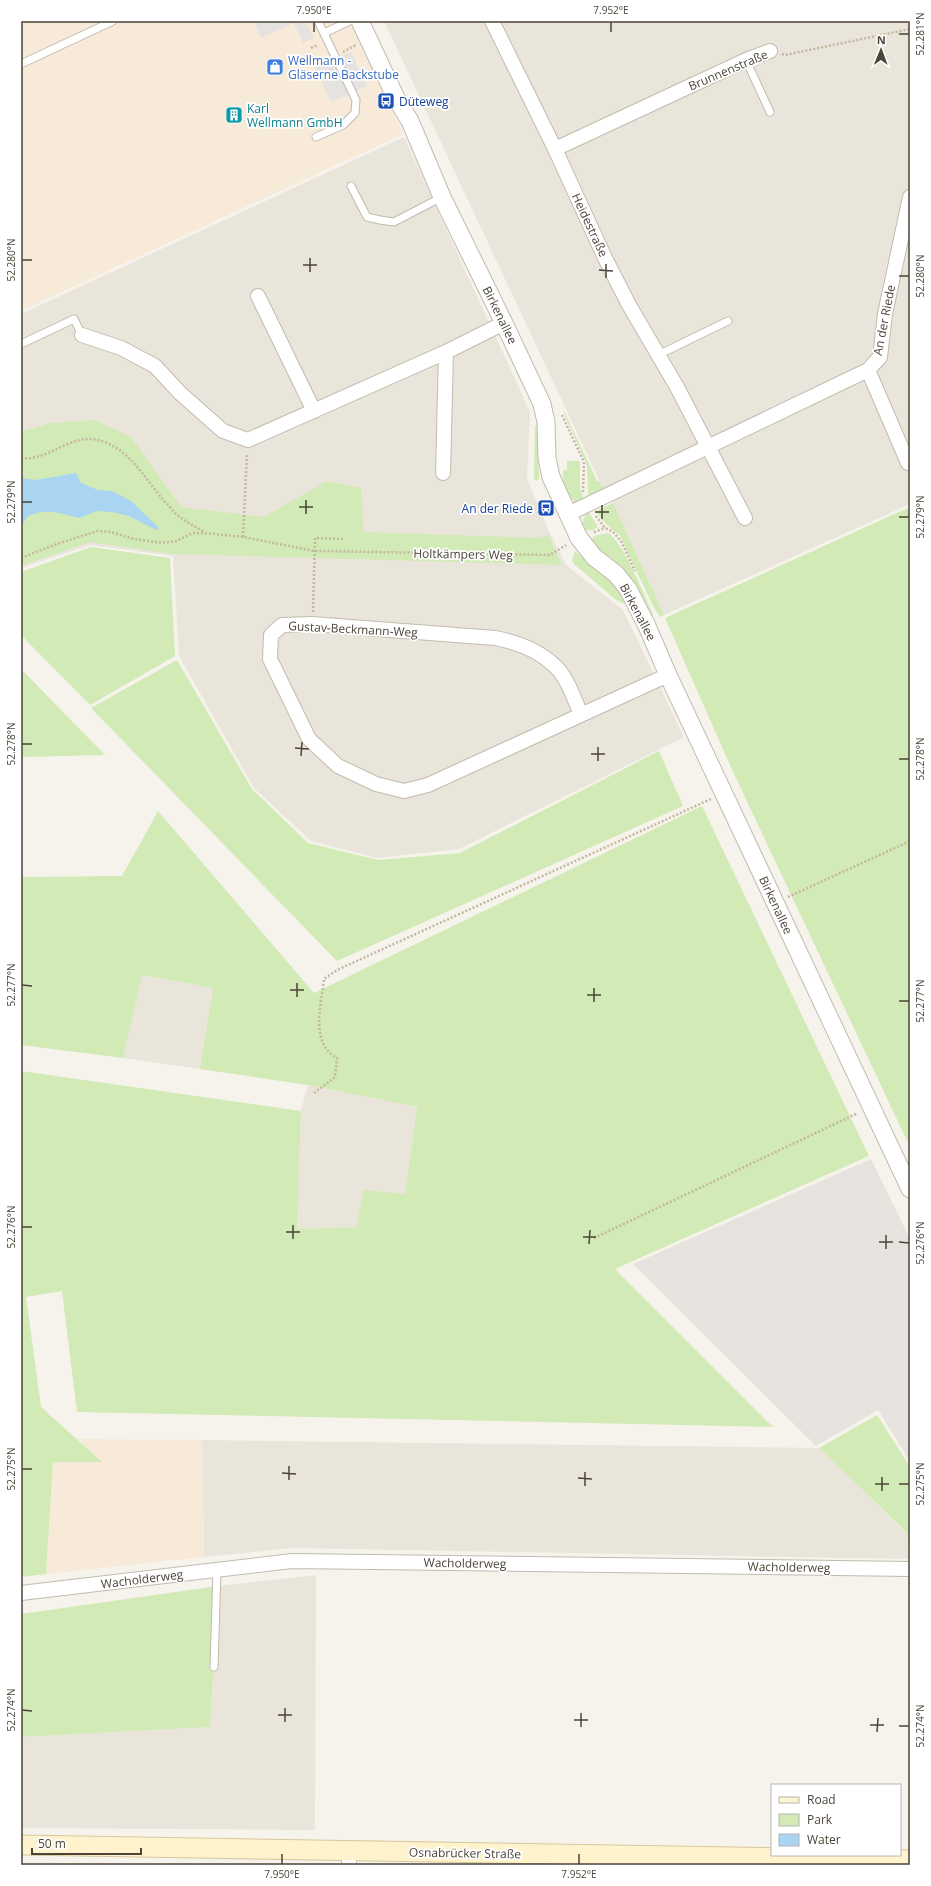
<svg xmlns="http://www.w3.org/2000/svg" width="931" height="1886" font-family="'Open Sans',sans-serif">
<rect width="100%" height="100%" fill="#f6f3ec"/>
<g fill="#eae5da">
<path d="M 384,21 L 910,21 L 910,504 L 664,615 L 607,490 L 602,486 Z"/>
<path d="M 404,137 L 530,412 L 527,479 L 548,529 L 566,565 L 623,610 L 684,737 L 459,849 L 377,858 L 311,841 L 254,788 L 179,656 L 173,556 L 90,545 L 21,568 L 21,314 Z"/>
<path d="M 141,975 L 213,988 L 200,1069 L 123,1058 Z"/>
<path d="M 308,1085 L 417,1107 L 405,1194 L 358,1227 L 296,1229 L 301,1111 Z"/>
<path d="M 202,1440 L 819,1448 L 907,1534 L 909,1559 L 292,1548 L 204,1557 Z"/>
<path d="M 316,1575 L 315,1830 L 21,1828 L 21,1737 L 210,1727 L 218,1586 Z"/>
</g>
<g fill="#f7ead8">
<path d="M 21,21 L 350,21 L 403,134 L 21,311 Z"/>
<path d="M 77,1439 L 202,1440 L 204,1557 L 46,1574 L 53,1462 L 102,1462 Z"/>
</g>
<path fill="#e6e2dd" d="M 871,1159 L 910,1239 L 910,1461 L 878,1410 L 816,1446 L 633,1264 Z"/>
<g fill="#d2eab5">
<path d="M 563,411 L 564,411 L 597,481 L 600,482 L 602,486 L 607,489 L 592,496 L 588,495 L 587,465 Z"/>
<path d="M 95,420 L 131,437 L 181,507 L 264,517 L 327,481 L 361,488 L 364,532 L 536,538 L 548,535 L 562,565 L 174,554 L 90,542 L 21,566 L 21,432 L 51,423 Z"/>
<path d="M 537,425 L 539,479 L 536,481 L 534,478 L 535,426 Z"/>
<path d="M 567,461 L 580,461 L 580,488 L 584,501 L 575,502 C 566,494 562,482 563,470 L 567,470 Z"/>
<path d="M 613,503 L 664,615 L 660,617 L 654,608 L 620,536 L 607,525 L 597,513 L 598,510 Z"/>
<path d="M 910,507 L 910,1147 L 734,774 L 665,618 Z"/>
<path d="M 589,512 L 598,527 L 593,530 L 586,530 C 581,524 582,517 589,512 Z"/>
<path d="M 608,533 C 623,541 645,597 653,614 L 653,617 L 650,617 L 630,578 L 625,572 L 604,555 L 591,541 L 594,536 Z"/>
<path d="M 91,547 L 170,558 L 175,656 L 90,705 L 21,635 L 21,572 Z"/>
<path d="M 575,551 L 613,584 L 628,604 L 622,603 L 615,599 L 575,565 L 572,561 Z"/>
<path d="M 177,660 L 252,789 L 308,843 L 378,860 L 460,853 L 659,751 L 683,806 L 337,961 L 91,708 Z"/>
<path d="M 21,669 L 105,755 L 21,757 Z"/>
<path d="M 702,806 L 869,1156 L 615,1269 L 773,1427 L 77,1412 L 62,1291 L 26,1297 L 41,1407 L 102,1462 L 53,1462 L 46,1574 L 21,1577 L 21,1071 L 301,1111 L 297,1229 L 357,1227 L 363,1190 L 405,1194 L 417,1107 L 308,1085 L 200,1069 L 213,988 L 142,975 L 123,1058 L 21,1045 L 21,877 L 122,876 L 158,811 L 314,993 Z"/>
<path d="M 877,1415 L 910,1467 L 910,1559 L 907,1533 L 819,1448 Z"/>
<path d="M 218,1586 L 210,1727 L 21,1737 L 21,1614 Z"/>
</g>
<g fill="#e5e3e0">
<path d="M 253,21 L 305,21 L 314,38 L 303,43 L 294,23 L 261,38 Z"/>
<path d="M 351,52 L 367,86 L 331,102 L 312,61 L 322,57 L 325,63 Z"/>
</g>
<path fill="#a9d4f2" d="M 76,473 L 81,483 L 98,490 L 112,491 L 131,501 L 159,528 L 156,530 L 129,516 L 112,512 L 97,511 L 80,518 C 62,514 44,507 27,517 L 21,527 L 21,478 L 36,480 Z"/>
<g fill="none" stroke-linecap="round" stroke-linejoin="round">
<g stroke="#c2bbae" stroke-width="9">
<g id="service">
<path d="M 324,33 L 350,21"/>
<path d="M 746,60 L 770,112"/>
<path d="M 21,64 L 113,21"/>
<path d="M 316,137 L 343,125 L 355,113 L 356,100 L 318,21"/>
<path d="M 351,186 L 367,217 L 380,220 L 394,222 L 442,197"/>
<path d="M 21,344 L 74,319 L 82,335"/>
<path d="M 658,355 L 728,321"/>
<path d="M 214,1667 L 217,1570"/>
</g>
</g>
<g stroke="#c2bbae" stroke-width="16">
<g id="minor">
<path d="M 492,21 L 555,149 L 605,258 L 629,305 L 677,387 L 745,518"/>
<path d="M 555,149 L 746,60 L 770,51"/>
<path d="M 258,296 L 314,411"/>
<path d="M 82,335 L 121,348 L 155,366 L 180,393 L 223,431 L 248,440 L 446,352 L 504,323"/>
<path d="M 868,370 L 908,463"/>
<path d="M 443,473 L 446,352"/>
<path d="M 568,514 L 868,370 L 880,357 L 885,314 L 910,197"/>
<path d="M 581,714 C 574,699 568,679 556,667 C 540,651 516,642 495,638 L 312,624 L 282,625 L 271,635 L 270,659 L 309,739 L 338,766 L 376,784 L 404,791 L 428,785 L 668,675"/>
<path d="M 21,1593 L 292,1561 L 910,1569"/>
<path d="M 349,1865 L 349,1851"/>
</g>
</g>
<g stroke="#c2bbae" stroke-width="19">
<path id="tertiary" d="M 360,21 L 396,98 L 410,121 L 442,197 L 504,323 L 542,404 L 546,422 L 547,458 L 551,477 L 579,538 L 594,557 L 616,574 L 628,589 L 647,626 L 668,675 L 910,1189"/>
</g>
<g stroke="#d6c79b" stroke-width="21">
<path id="secondary" d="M 21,1845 L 910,1860"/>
</g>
<g stroke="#c4b79f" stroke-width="2.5" stroke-dasharray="2 2" stroke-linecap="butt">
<path d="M 311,48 L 318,45"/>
<path d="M 343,52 L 356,45"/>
<path d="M 782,54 L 785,55 L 910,29"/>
<path d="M 562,415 L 584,462 L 583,492"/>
<path d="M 21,458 C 47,461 66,438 91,439 C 127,442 145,480 166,503 C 170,506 172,511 176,514 C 185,521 195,527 205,532"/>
<path d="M 596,516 L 605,528 L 613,532 L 621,541 L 635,571"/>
<path d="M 594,532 L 605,528"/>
<path d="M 243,537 L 247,453"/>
<path d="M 21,558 L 54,545 L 97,531 L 111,532 L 134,539 L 162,543 L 176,541 L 193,533 L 205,533 L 243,537 L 315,551 L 550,555 L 566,545"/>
<path d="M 313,612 L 315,538 L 343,539"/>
<path d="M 788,897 L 910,841"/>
<path d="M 314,1093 L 335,1077 L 337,1058 C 310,1044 321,1004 324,979 L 337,970 L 711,799"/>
<path d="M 594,1238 L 858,1113"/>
</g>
<use href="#service" stroke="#fff" stroke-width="7"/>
<use href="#minor" stroke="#fff" stroke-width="14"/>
<use href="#tertiary" stroke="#fff" stroke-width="17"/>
<use href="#secondary" stroke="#fff3cd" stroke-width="19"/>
</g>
<path fill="none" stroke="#4b4439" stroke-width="1.5" d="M 314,32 L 314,22M 611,32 L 611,22M 899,34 L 909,34M 22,260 L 32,260M 303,265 L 317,265M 599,270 L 613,271M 310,272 L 310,258M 899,276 L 909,276M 606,278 L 606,264M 22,502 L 32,502M 299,507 L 313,507M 595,512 L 609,512M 306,514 L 306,500M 899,517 L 909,517M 602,519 L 602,505M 22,744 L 32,744M 295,748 L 309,749M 591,754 L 605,754M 301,756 L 302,742M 899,759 L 909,759M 598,761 L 598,747M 22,985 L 32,986M 290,990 L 304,990M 587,995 L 601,995M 297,997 L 297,983M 899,1001 L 909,1001M 594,1002 L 594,988M 22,1227 L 32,1227M 286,1232 L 300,1232M 583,1237 L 596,1237M 293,1239 L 293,1225M 879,1242 L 893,1242M 899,1242 L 909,1243M 589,1244 L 590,1230M 886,1249 L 886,1235M 22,1469 L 32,1469M 282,1473 L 296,1474M 578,1478 L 592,1479M 289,1480 L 289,1466M 875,1484 L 889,1484M 899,1484 L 909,1484M 585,1486 L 585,1472M 882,1491 L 882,1477M 22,1710 L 32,1711M 278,1715 L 292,1715M 574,1720 L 588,1720M 285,1722 L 285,1708M 870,1725 L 884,1725M 899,1726 L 909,1726M 581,1727 L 581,1713M 877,1732 L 878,1718M 282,1864 L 282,1854M 579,1864 L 579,1854"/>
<defs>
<g id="shop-square" transform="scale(0.9)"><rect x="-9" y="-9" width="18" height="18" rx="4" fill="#3f7fe0" stroke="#fff"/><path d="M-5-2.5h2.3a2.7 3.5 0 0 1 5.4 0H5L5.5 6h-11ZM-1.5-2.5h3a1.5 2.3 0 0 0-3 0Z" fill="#fff"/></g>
<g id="bus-square" transform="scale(0.9)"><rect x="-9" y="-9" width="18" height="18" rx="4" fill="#1a4fb4" stroke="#fff"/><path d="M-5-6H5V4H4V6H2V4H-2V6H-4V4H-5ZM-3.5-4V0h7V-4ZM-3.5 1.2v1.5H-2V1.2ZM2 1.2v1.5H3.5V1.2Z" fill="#fff"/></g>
<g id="building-square" transform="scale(0.9)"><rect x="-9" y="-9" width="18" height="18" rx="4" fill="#0f9aa8" stroke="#fff"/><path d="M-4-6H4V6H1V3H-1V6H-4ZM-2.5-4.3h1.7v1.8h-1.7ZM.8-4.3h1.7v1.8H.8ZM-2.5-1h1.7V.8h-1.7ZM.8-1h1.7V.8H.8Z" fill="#fff"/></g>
</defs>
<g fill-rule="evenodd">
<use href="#shop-square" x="275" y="67"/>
<use href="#bus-square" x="386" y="101"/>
<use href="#building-square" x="234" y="115"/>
<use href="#bus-square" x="546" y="508"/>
</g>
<g text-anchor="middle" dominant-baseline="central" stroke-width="3.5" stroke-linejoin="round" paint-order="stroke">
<g font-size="12" fill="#366cbe" stroke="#fff" text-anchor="start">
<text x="288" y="60">Wellmann -<tspan x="288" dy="14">Gläserne Backstube</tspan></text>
</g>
<g font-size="12" fill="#4b4439" stroke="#fff">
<text transform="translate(728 70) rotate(-23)">Brunnenstraße</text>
<text transform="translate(590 225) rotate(65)">Heidestraße</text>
<text transform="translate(500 315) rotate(64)">Birkenallee</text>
<text transform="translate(884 320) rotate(-79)">An der Riede</text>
<text transform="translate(463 554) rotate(1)">Holtkämpers Weg</text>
<text transform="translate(638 612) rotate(62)">Birkenallee</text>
<text transform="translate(353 629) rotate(3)">Gustav-Beckmann-Weg</text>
<text transform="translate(776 905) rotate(65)">Birkenallee</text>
<text transform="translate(465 1563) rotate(1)">Wacholderweg</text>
<text transform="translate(789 1567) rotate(1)">Wacholderweg</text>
<text transform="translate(142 1579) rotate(-7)">Wacholderweg</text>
<text transform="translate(465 1853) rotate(1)">Osnabrücker Straße</text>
</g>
<g font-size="12" fill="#164399" stroke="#fff" text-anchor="start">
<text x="399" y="101">Düteweg</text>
<text x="533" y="508" text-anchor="end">An der Riede</text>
</g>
<g font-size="12" fill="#0d838f" stroke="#fff" text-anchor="start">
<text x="247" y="108">Karl<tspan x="247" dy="14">Wellmann GmbH</tspan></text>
</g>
</g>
<rect width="931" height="1886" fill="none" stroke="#ffffff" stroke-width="44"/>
<rect x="771" y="1784" width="130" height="72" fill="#ffffff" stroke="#b7b4b0"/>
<rect x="779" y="1797" width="20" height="6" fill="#fff3cd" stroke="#b7b4b0"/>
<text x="807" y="1804" font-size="12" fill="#4b4439">Road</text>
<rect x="779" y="1814" width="20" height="12" fill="#d2eab5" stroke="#b7b4b0"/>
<text x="807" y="1824" font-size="12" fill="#4b4439">Park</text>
<rect x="779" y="1834" width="20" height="12" fill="#a9d4f2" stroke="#b7b4b0"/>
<text x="807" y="1844" font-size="12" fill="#4b4439">Water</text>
<g transform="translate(881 50) rotate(1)" stroke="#ffffff" stroke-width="3" paint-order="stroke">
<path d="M0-3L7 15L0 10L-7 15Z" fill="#4b4439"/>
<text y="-6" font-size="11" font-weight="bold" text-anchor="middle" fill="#4b4439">N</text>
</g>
<path d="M32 1848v6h109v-6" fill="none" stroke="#4b4439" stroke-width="2"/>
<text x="38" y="1848" font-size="12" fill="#4b4439" stroke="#ffffff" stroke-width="3" paint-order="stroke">50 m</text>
<rect x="22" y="22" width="887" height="1842" fill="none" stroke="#4b4439" stroke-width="1.5"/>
<g font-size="10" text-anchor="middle" fill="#4b4439">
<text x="314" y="14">7.950°E</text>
<text x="611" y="14">7.952°E</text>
<text transform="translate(920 34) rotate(-90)" y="4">52.281°N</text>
<text transform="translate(11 260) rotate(-90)" y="4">52.280°N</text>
<text transform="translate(920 276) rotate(-90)" y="4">52.280°N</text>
<text transform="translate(11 502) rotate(-90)" y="4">52.279°N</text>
<text transform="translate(920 517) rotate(-90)" y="4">52.279°N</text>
<text transform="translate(11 744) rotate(-90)" y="4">52.278°N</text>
<text transform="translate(920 759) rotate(-90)" y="4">52.278°N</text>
<text transform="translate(11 985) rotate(-90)" y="4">52.277°N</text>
<text transform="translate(920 1001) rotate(-90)" y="4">52.277°N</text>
<text transform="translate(11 1227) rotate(-90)" y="4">52.276°N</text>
<text transform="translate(920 1243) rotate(-90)" y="4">52.276°N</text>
<text transform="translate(11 1469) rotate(-90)" y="4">52.275°N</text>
<text transform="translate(920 1484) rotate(-90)" y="4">52.275°N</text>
<text transform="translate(11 1710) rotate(-90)" y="4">52.274°N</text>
<text transform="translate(920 1726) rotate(-90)" y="4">52.274°N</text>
<text x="282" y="1878">7.950°E</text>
<text x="579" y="1878">7.952°E</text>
</g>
</svg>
